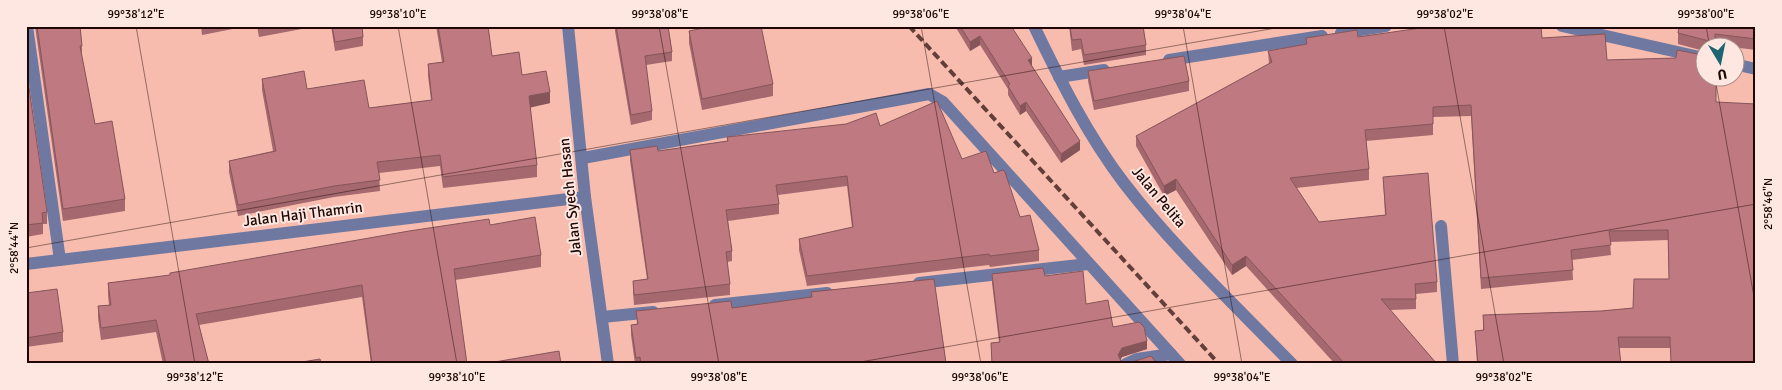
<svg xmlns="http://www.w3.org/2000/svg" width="1782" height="390" font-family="Signika,sans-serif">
<rect width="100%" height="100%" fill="#f7bcae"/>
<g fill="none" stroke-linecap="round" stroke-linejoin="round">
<g stroke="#6e78a1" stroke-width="12">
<path d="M 27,26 L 60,260"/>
<path d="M 568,26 L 585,197 L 608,364"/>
<path d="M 1034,26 C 1060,80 1088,136 1124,183 C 1174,248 1235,305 1292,364"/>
<path d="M 1562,26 L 1704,58"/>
<path d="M 1341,33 L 1386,26"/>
<path d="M 1169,60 L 1322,36"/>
<path d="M 1734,64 L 1756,69"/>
<path d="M 1059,77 L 1104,70"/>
<path d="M 583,158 L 929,94 L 943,102 L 1180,364"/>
<path d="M 1441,226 L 1453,364"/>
<path d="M 26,264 L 585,197"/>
<path d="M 919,283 L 1088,264"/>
<path d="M 715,305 L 827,293"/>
<path d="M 602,317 L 653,312"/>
<path d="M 1126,364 L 1137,359 L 1171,354"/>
</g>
<path stroke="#623f39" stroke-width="4" stroke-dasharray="8 4" stroke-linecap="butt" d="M 909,26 L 1219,364"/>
</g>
<g fill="#a4686e">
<path d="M 35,26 L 80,26 L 82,46 L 82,57 L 95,124 L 125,199 L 125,211 L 63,221 Z"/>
<path d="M 201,26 L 248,26 L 202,35 Z"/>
<path d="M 257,26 L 318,26 L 259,37 Z"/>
<path d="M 331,26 L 362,26 L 363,37 L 363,46 L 335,51 Z"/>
<path d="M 436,26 L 488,26 L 492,56 L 522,75 L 550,103 L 530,107 L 537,165 L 537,177 L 443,188 L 440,166 L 379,173 L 380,191 L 334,197 L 238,216 L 229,172 L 229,161 L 273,151 L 262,90 L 262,79 L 307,89 L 369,108 L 431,100 L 428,76 L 428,64 L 442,62 Z"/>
<path d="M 615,26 L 668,26 L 672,52 L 672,61 L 646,65 L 652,111 L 652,120 L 631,125 L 615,31 Z"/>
<path d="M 955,26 L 1011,26 L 1032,66 L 1080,150 L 1061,163 L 1026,111 L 1020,115 L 1008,95 L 1008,89 L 980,45 L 970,51 Z"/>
<path d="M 1069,26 L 1143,26 L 1146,45 L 1146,55 L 1084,65 L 1081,49 L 1072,51 Z"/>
<path d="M 1756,26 L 1756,50 L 1715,45 L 1715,48 L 1704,48 L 1704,51 L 1678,44 L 1678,33 Z"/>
<path d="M 689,31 L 773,84 L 773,96 L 702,110 L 689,43 Z"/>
<path d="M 1358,37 L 1542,38 L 1607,60 L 1676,58 L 1670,348 L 1619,348 L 1621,364 L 1477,364 L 1475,331 L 1483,330 L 1483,315 L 1601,311 L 1633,308 L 1669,279 L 1668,240 L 1610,242 L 1611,255 L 1572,260 L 1573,280 L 1481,289 L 1471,116 L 1433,117 L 1433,135 L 1366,141 L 1369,169 L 1369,180 L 1296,188 L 1319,222 L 1385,215 L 1383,177 L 1437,282 L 1437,292 L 1416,294 L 1416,309 L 1390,310 L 1437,364 L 1335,364 L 1246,266 L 1232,275 L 1176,190 L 1164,196 L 1136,146 L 1136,136 L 1269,64 L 1268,51 L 1306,44 L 1306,38 Z"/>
<path d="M 26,67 L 47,212 L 47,224 L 43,224 L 43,234 L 26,237 Z"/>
<path d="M 1088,71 L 1189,81 L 1189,91 L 1094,110 L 1088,81 Z"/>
<path d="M 880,126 L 994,173 L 1039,250 L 1039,261 L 990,267 L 989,265 L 807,286 L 799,250 L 799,239 L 852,227 L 847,186 L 778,195 L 779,204 L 779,214 L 728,221 L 732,251 L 732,261 L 727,262 L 730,284 L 730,295 L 634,305 L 633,292 L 633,281 L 647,279 L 630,161 L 630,150 L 658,151 L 727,141 L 727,137 Z"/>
<path d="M 490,225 L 541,255 L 541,267 L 455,280 L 467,364 L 371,364 L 362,297 L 199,325 L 209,364 L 163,364 L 156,332 L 101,340 L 98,318 L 98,306 L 109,305 L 108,295 L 108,283 L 170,275 Z"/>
<path d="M 992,274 L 1045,276 L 1086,304 L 1113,327 L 1147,349 L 1122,357 L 1120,360 L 1121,361 L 1129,363 L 1157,364 L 992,364 L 991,343 L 999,342 L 992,283 Z"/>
<path d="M 934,279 L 946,364 L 635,364 L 631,335 L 631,325 L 637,324 L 636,311 L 732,308 L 811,297 L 811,292 Z"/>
<path d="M 26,293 L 63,332 L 63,342 L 26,347 Z"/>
</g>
<g fill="#86555a">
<path d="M 980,36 L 980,45 L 970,51 L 970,42 Z"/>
<path d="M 1032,58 L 1032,67 L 1028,60 Z"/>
<path d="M 550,92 L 550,103 L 529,108 L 529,96 Z"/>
<path d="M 1026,102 L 1026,111 L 1020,115 L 1020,106 Z"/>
<path d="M 1080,141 L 1080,150 L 1061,163 L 1061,154 Z"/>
<path d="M 1176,179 L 1176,190 L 1164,196 L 1164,186 Z"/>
<path d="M 1246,256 L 1246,266 L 1232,275 L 1232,265 Z"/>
<path d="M 1147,341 L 1147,349 L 1122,357 L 1118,364 L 1118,355 L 1122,348 Z"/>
</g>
<g fill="#bf7980" stroke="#86555a">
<path d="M 37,26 L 80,26 L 82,46 L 80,46 L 95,124 L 112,121 L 125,199 L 63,209 Z"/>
<path d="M 259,26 L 268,26 L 259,28 Z"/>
<path d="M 332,26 L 362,26 L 363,37 L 335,42 Z"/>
<path d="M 438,26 L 488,26 L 492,56 L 519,52 L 522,75 L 546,71 L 550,92 L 529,96 L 537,165 L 443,177 L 440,155 L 377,162 L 380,180 L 334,186 L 238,205 L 229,161 L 276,151 L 262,79 L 304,71 L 307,89 L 364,80 L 369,108 L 432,100 L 428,64 L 444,62 Z"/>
<path d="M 616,26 L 668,26 L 672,52 L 645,56 L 652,111 L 631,115 Z"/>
<path d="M 713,26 L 761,26 L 773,84 L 702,99 L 689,31 Z"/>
<path d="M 960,26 L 1011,26 L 1032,58 L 1028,60 L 1080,141 L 1061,154 L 1026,102 L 1020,106 L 1008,86 L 1010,84 L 980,36 L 970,42 Z"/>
<path d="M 1070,26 L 1143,26 L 1146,45 L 1084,55 L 1081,39 L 1072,40 Z"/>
<path d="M 1435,26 L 1541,26 L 1542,38 L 1605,34 L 1607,60 L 1676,58 L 1677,50 L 1703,55 L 1704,55 L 1704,78 L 1716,78 L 1716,102 L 1756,104 L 1756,364 L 1671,364 L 1670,337 L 1618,337 L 1621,364 L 1478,364 L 1475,331 L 1484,330 L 1483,315 L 1601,311 L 1633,308 L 1634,279 L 1669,279 L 1668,230 L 1609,231 L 1611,245 L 1571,250 L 1573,270 L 1481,278 L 1471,105 L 1433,107 L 1433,124 L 1365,130 L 1369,169 L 1290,178 L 1319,222 L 1386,215 L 1383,177 L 1428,173 L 1437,282 L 1415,284 L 1416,299 L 1381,299 L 1437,364 L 1345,364 L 1246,256 L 1232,265 L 1176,179 L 1164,186 L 1136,136 L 1272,62 L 1268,51 L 1307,44 L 1306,38 L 1357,30 L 1358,37 Z"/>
<path d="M 1679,26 L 1756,26 L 1756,39 L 1715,34 L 1715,48 L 1711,48 L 1712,46 L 1709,41 L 1678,33 Z"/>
<path d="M 1184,56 L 1189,81 L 1094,101 L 1088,71 Z"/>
<path d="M 26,67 L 47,212 L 42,213 L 43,223 L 26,225 Z"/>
<path d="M 937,101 L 962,159 L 986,151 L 994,173 L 1003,170 L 1005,172 L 1020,217 L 1030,215 L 1039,250 L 990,256 L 989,254 L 807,276 L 799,239 L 853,227 L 847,176 L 776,185 L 779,204 L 726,210 L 732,251 L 726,252 L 730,284 L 634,295 L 633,281 L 648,279 L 630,150 L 657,146 L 658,151 L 728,141 L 727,137 L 846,124 L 876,113 L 880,126 Z"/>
<path d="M 535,217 L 541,255 L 454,269 L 467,364 L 372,364 L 362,285 L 196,314 L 209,364 L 166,364 L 156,320 L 101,328 L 98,306 L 111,305 L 108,283 L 170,275 L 170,273 L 409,231 L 489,219 L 490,225 Z"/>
<path d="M 1043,268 L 1045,276 L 1083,271 L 1086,304 L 1108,300 L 1113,327 L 1139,322 L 1144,327 L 1147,341 L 1122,348 L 1118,355 L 1121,361 L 1129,363 L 1151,356 L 1157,364 L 992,364 L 991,343 L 1000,342 L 992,274 Z"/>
<path d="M 934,279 L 946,363 L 937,364 L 641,364 L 640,357 L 636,358 L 631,325 L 638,324 L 636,311 L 731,301 L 732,308 L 812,297 L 811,292 Z"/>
<path d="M 57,289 L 63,332 L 26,338 L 26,293 Z"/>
<path d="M 559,351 L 561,364 L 483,364 Z"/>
<path d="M 320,359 L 321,364 L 290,364 Z"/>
</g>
<path fill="none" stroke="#1f0704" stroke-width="1" stroke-opacity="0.45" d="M 136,26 L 195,364M 398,26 L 457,364M 659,26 L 719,364M 921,26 L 981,364M 1183,26 L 1242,364M 1444,26 L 1504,364M 1706,26 L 1710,48M 1715,78 L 1756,308M 26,248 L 1287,26M 849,364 L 1756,204"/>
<g text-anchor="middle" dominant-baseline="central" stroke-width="4" stroke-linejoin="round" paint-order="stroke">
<g font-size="15" fill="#1f0704" stroke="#fee7e1">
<text transform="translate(570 197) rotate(-96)">Jalan Syech Hasan</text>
<text transform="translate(1159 197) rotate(50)">Jalan Pelita</text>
<text transform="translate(303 214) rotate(-7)">Jalan Haji Thamrin</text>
</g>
</g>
<rect width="1782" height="390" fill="none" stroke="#fee7e1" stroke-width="55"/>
<g transform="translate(1720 62) rotate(170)"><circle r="24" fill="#fee7e1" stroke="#a58d89"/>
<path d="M0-4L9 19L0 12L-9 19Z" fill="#1b6472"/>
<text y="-8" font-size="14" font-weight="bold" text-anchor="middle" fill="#1f0704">U</text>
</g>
<rect x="28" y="28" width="1726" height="334" fill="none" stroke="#1f0704" stroke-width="2"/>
<g font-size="12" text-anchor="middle" fill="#1f0704">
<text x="136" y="18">99°38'12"E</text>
<text x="398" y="18">99°38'10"E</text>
<text x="660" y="18">99°38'08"E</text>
<text x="921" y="18">99°38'06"E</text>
<text x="1183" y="18">99°38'04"E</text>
<text x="1445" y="18">99°38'02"E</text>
<text x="1706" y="18">99°38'00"E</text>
<text transform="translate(1768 204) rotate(-90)" y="4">2°58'46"N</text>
<text transform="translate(14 248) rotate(-90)" y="4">2°58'44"N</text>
<text x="195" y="381">99°38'12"E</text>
<text x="457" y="381">99°38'10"E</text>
<text x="719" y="381">99°38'08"E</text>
<text x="980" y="381">99°38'06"E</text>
<text x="1242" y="381">99°38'04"E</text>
<text x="1504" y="381">99°38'02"E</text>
</g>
</svg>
